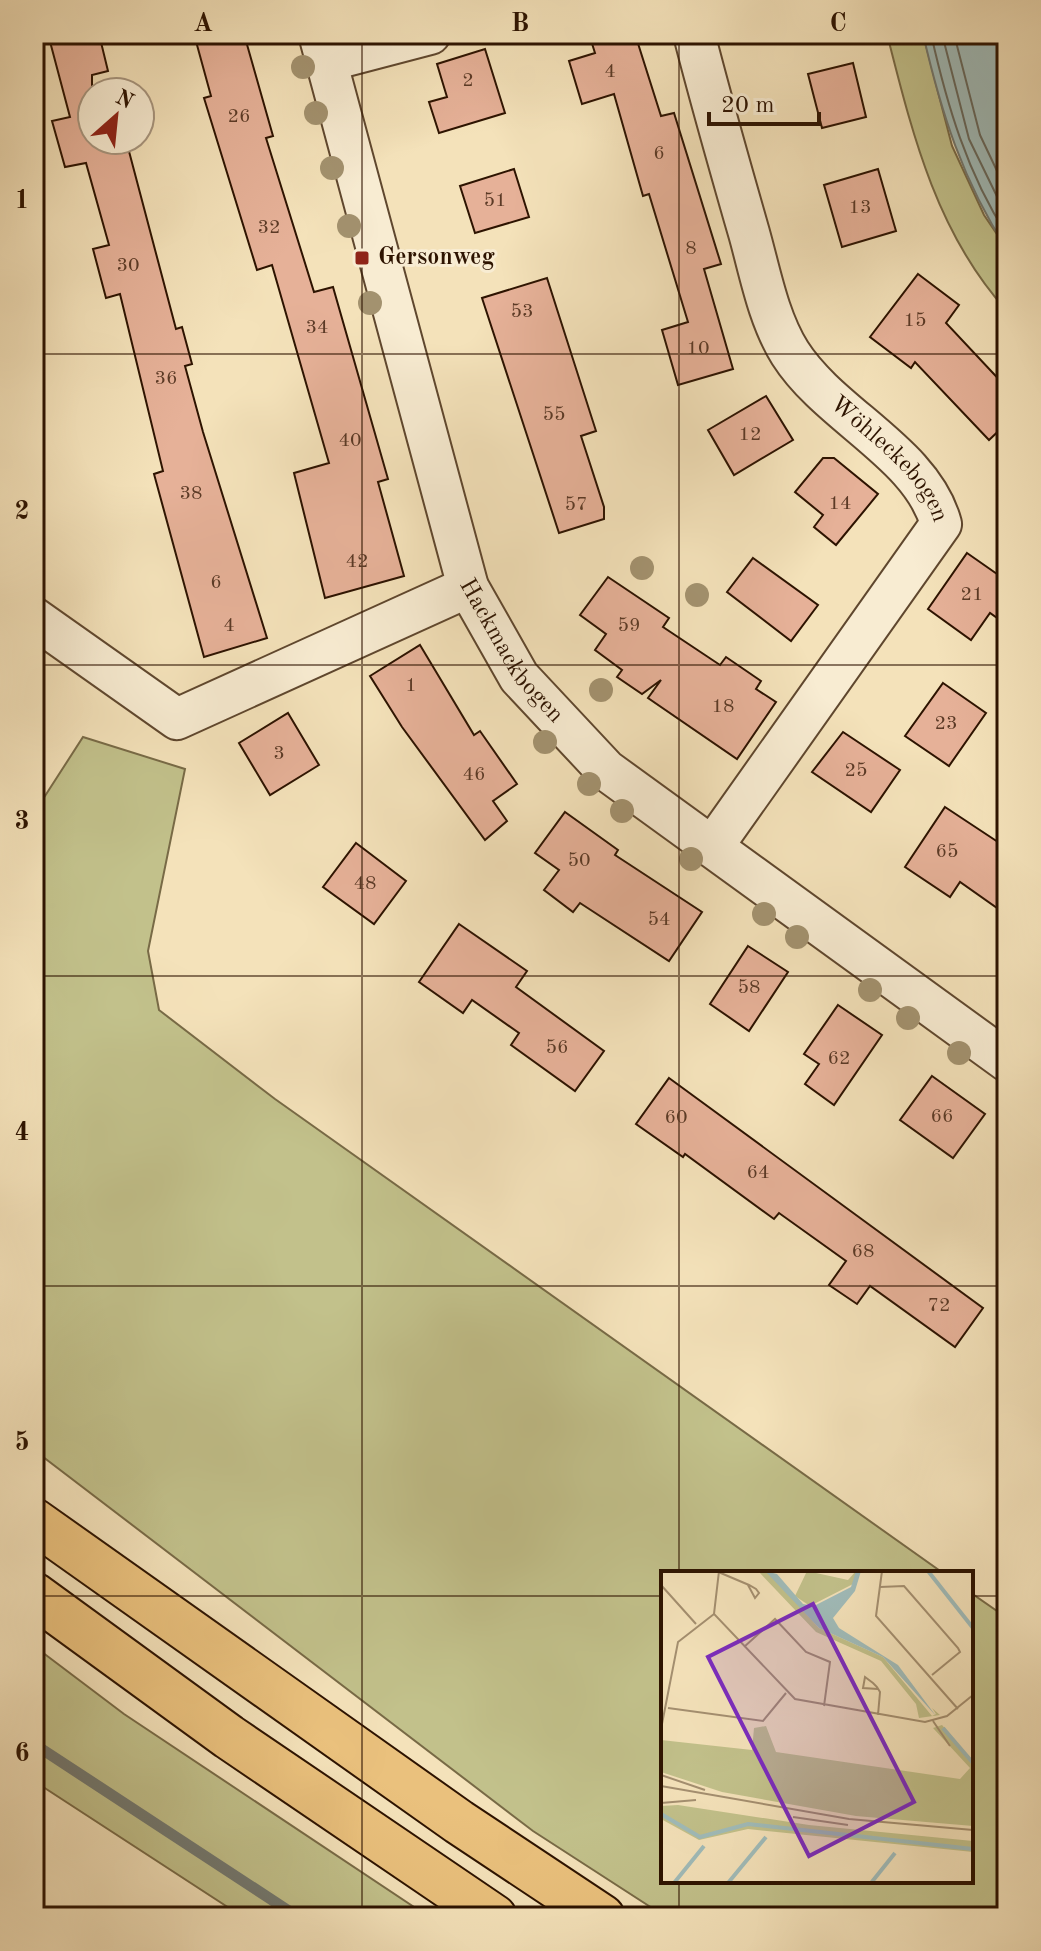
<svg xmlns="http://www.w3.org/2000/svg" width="1041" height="1951" font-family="'Old Standard TT',serif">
<rect width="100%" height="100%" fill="#f4e2ba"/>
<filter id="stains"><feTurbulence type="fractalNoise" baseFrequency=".0025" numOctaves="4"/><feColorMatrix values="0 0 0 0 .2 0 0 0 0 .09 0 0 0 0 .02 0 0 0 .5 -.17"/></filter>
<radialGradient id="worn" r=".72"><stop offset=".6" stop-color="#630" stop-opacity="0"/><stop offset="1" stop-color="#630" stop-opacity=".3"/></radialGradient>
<g fill="#c2c18b" stroke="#786a46" stroke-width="2">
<path d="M 887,34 L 923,34 L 952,146 L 984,215 L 1007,249 L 1007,311 C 936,233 912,132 887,34 Z"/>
<path d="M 83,737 L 185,769 L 148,951 L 159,1010 L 275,1099 L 943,1573 L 663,1573 L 663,1881 L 971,1881 L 971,1593 L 1007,1618 L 1007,1917 L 666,1917 L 533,1831 L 34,1450 L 34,813 Z"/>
<path d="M 34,1646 L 124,1714 L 429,1917 L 243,1917 L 34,1781 Z"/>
</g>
<path fill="#a0bcba" stroke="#727870" stroke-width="2" d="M 923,34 L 1007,34 L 1007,249 C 963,182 941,112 923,34 Z"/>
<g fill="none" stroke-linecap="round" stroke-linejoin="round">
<g stroke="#66685d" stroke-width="2">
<path d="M 931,34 C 947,105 967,173 1007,235"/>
<path d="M 942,34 L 969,139 L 1007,217"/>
<path d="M 954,34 L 980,135 L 1007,192"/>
</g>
<path stroke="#727870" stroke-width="11" d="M 34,1744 L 298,1917"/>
</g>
<g fill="#e6b198" stroke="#2d1300" stroke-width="2">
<path d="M 48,34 L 99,34 L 108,71 L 92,75 L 92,140 L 126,140 L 176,329 L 182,327 L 192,364 L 185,366 L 203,432 L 267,638 L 204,657 L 154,474 L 163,471 L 120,294 L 106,298 L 93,249 L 109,245 L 86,163 L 65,167 L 52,121 L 70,117 Z"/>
<path d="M 194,34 L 244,34 L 273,136 L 266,138 L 314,292 L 333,287 L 388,479 L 378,482 L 404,576 L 325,598 L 294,473 L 329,463 L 272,265 L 257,270 L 204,98 L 211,96 Z"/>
<path d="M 589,34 L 635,34 L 661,116 L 674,113 L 721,264 L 704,269 L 733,369 L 678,385 L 662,330 L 688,322 L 649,194 L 643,196 L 614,94 L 582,104 L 569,61 L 595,53 Z"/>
<path d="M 485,49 L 505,113 L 439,133 L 429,102 L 447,97 L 437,64 Z"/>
<path d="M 853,63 L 866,117 L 822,128 L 808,74 Z"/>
<path d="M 514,169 L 529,217 L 475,233 L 460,186 Z"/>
<path d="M 878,169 L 896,231 L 842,247 L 824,185 Z"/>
<path d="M 918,274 L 959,305 L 946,323 L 1007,388 L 1007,423 L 989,440 L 915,362 L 911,368 L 870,337 Z"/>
<path d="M 547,278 L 596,431 L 581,436 L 604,507 L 604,519 L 559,533 L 482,298 Z"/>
<path d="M 766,396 L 793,440 L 734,475 L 708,430 Z"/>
<path d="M 823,458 L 834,458 L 878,494 L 836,545 L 814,527 L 823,515 L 795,492 Z"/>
<path d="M 967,553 L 1007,581 L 1007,625 L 990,613 L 971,640 L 928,609 Z"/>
<path d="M 753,558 L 818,605 L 791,641 L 727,592 Z"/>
<path d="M 608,577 L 669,618 L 663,627 L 720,665 L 726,657 L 761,681 L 756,689 L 776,702 L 737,759 L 648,698 L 661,680 L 642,694 L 617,677 L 622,670 L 595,650 L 606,634 L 580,615 Z"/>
<path d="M 420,645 L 474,735 L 480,731 L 517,784 L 493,801 L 507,821 L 485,840 L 402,727 L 370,676 Z"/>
<path d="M 943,683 L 986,713 L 949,766 L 905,736 Z"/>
<path d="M 288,713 L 319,765 L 270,795 L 239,743 Z"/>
<path d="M 843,732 L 900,770 L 871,812 L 812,772 Z"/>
<path d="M 945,807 L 1007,848 L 1007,915 L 960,882 L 950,897 L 905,867 Z"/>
<path d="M 565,812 L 618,850 L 615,855 L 702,912 L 669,961 L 580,903 L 573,912 L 544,890 L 559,870 L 535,853 Z"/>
<path d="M 356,843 L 406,881 L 374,924 L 323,887 Z"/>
<path d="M 459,924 L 527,971 L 516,987 L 604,1051 L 575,1091 L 511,1045 L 519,1033 L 472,1000 L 463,1013 L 419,982 Z"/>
<path d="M 748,946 L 788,972 L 749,1031 L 710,1004 Z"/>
<path d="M 838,1005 L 882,1035 L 834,1105 L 805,1084 L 819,1064 L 804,1054 Z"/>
<path d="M 932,1076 L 985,1114 L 953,1158 L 900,1120 Z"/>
<path d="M 669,1078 L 983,1308 L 955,1347 L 870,1286 L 857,1304 L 829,1285 L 846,1261 L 779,1213 L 774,1219 L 685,1154 L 683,1157 L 636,1124 Z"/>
</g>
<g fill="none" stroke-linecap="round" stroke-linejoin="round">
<g stroke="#5f472e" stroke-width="44">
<g id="minor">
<path id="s1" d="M 319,34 L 468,587 L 519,677 L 606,770 L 1007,1061"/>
<path id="s2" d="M 694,34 C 711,101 730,167 749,233 C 760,272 768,318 790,353 C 830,416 922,453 941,524 L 713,846"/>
<path d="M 327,61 L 430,34"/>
<path d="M 34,618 L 177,719 L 468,587"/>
</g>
</g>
<g stroke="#2d1300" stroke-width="48">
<g id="motorway">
<path d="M 34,1521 L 459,1822 L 602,1917"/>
<path d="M 34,1595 L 229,1737 L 494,1917"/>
</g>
</g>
<use href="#minor" stroke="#f8ecd2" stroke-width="40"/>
<use href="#motorway" stroke="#eac17d" stroke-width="44"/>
</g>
<g fill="#a3926f">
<circle cx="303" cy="67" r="12"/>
<circle cx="316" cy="113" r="12"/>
<circle cx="332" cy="168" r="12"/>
<circle cx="349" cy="226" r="12"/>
<circle cx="370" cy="303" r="12"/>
<circle cx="642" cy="568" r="12"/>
<circle cx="697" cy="595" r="12"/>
<circle cx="601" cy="690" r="12"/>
<circle cx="545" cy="742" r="12"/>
<circle cx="589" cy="784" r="12"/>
<circle cx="622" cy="811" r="12"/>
<circle cx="691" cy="859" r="12"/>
<circle cx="764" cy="914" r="12"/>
<circle cx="797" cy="937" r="12"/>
<circle cx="870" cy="990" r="12"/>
<circle cx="908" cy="1018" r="12"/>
<circle cx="959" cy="1053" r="12"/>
</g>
<path fill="none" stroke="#2d1300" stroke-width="2" stroke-opacity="0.55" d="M 362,34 L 362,1917M 679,34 L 679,1573M 34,354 L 1007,354M 34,665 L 1007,665M 34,976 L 1007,976M 34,1286 L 1007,1286M 34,1596 L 663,1596M 971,1596 L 1007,1596M 679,1881 L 679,1917"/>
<rect fill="#8f2418" stroke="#f8ecd2" stroke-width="3" x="354" y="250" width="16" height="16" rx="4"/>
<g text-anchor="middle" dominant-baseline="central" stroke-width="6" stroke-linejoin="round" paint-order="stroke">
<g font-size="20" fill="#5b3a26">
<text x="610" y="72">4</text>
<text x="468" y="81">2</text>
<text x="239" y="117">26</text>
<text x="659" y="154">6</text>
<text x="495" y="201">51</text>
<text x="860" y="208">13</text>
<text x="269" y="228">32</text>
<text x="691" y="249">8</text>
<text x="128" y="266">30</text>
<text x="522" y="312">53</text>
<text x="915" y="321">15</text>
<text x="317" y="328">34</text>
<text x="698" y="349">10</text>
<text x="166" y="379">36</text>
<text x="554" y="415">55</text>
<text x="750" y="435">12</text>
<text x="350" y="441">40</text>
<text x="191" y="494">38</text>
<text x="840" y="504">14</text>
<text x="576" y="505">57</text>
<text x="357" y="562">42</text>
<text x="216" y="583">6</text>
<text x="972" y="595">21</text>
<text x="229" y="626">4</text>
<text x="629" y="626">59</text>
<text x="411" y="686">1</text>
<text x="723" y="707">18</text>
<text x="946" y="724">23</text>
<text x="279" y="754">3</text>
<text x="856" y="771">25</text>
<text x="474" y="775">46</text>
<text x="947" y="852">65</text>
<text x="579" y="861">50</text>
<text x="365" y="884">48</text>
<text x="659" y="920">54</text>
<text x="749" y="988">58</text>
<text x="557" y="1048">56</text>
<text x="839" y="1059">62</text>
<text x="942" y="1117">66</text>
<text x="676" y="1118">60</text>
<text x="758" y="1173">64</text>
<text x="863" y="1252">68</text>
<text x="939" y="1306">72</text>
</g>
<g font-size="24" font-weight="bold" fill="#2d1300" stroke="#f8ecd2" text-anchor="start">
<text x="378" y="258">Gersonweg</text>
</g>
<g font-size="24" fill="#2d1300" stroke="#f8ecd2">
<text stroke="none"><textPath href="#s2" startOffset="480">Wöhleckebogen</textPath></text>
<text stroke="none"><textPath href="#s1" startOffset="650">Hackmackbogen</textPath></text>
</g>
</g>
<g transform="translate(661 1571)">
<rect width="312" height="312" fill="#f4e2ba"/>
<path d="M 97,0 L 108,2 L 158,57 L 222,86 L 271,145 L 275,143 L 271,137 L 279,144 L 258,147 L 255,133 L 220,90 L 155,61 ZM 146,0 L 187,9 L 195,0 L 194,12 L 149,35 L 134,25 ZM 281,154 L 312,190 L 312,255 L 195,245 L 61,221 L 0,201 L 0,169 L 91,179 L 93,157 L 105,155 L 115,181 L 299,208 L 309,197 L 272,157 ZM 17,234 L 148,254 L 312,270 L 312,281 L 87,258 L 38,269 L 0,248 L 0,235 Z" fill="#c2c18b"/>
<path d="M 104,0 L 116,3 L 142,33 L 153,35 L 190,16 L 195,0 L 200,0 L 194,20 L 172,47 L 178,57 L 237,94 L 275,145 L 222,86 L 158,57 Z" fill="#a0bcba"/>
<path fill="none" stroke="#a0bcba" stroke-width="4" d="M 267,0 L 312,57M 282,157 L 312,192M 0,243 L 39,266 L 87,253 L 312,278M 13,312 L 43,275M 67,312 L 105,266M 210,312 L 234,282"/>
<path fill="none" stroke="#a48f70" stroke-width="2" d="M 55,0 L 88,14 L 95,18 L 98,22 L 94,27 L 87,14M 58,0 L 53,43 L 134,128 L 264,151 L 286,145 L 312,124M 221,0 L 215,45 L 297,138M 0,14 L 35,53M 219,16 L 243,15 L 297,77 L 299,81 L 271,104M 83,76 L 114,48 L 145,81 L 169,91 L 163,135M 217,118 L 202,117 L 204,106 L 212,112 L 216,116 L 219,121 L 217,144M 7,137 L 102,150 L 125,122M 272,150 L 289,175M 0,158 L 17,71 L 53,43M 0,204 L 44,219M 0,215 L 188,248 L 312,259M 0,232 L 35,229M 132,246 L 187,254"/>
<path fill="#7b2cbf" fill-opacity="0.15" stroke="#7b2cbf" stroke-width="4" d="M 152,33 L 253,231 L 148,285 L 47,86 Z"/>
<rect width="312" height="312" fill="none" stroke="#2d1300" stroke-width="4"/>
</g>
<rect width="1041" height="1951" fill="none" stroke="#f4e2ba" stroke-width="88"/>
<g transform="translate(116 116) rotate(27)"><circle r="38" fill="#f8ecd2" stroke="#a7957e" stroke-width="2"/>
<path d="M0-6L14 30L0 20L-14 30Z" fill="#8f2418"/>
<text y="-12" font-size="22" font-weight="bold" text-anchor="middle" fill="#2d1300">N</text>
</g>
<path d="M709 112v12h110v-12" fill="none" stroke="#2d1300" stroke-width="4"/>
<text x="721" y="112" font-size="24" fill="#2d1300" stroke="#f8ecd2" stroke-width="6" paint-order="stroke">20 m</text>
<rect x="44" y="44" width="953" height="1863" fill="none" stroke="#2d1300" stroke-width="3"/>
<g font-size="26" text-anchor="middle" font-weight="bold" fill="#2d1300">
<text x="203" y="31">A</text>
<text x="520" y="31">B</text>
<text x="838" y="31">C</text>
<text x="22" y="208">1</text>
<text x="22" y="519">2</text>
<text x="22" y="829">3</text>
<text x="22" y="1140">4</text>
<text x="22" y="1450">5</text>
<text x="22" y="1761">6</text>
</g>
<rect width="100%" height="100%" filter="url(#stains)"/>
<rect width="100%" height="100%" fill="url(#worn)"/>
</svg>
